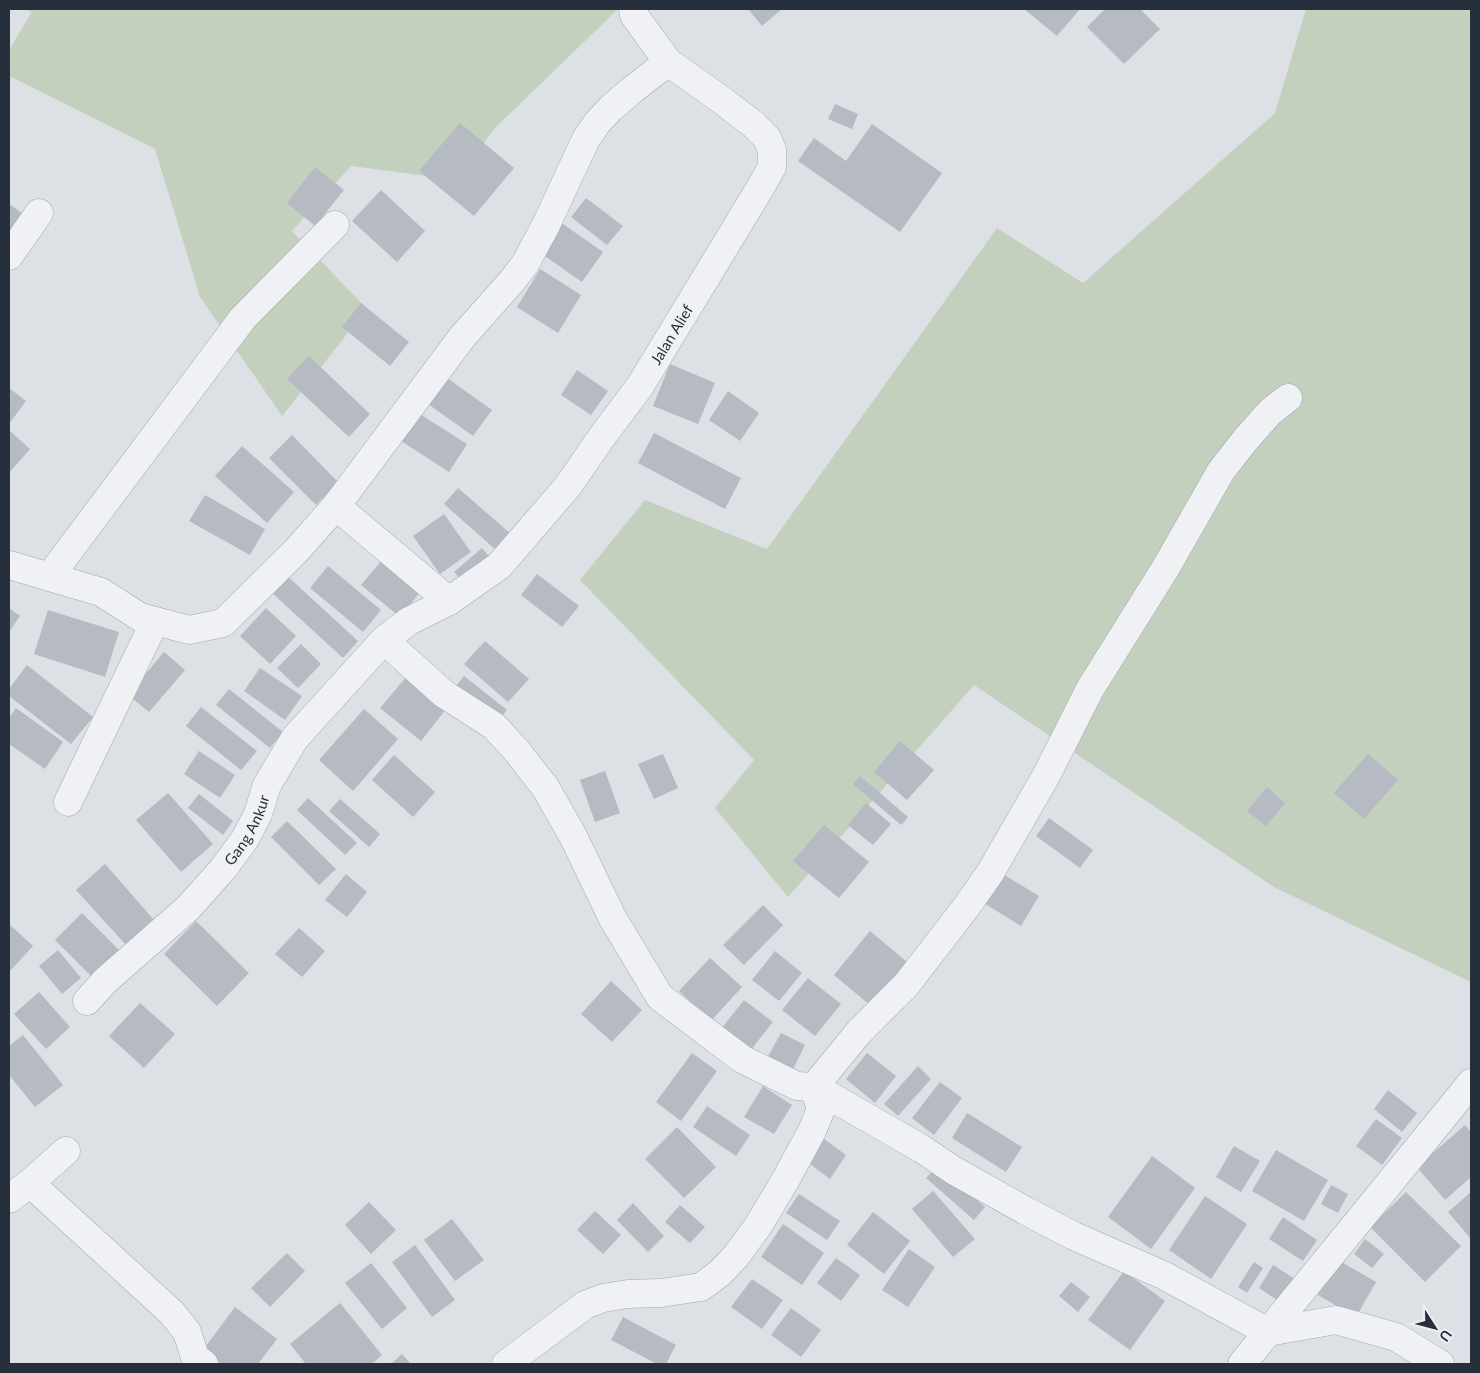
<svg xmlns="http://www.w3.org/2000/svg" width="1480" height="1373" font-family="Lato,sans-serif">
<rect width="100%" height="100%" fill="#dde1e6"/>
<g fill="#c3d0be">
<path d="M 25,9 L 618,9 L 494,129 L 457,180 L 351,166 L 292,231 L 367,309 L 282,416 L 200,297 L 155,149 L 9,76 L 9,50 L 32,12 Z"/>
<path d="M 1306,9 L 1471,9 L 1471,982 L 1274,887 L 974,685 L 788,897 L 715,808 L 754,760 L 580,580 L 645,500 L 767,549 L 997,228 L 1083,283 L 1275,113 Z"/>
</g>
<g fill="#b5bac3">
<path d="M 748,9 L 782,9 L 762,26 Z"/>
<path d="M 1024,9 L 1080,9 L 1057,36 Z"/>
<path d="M 1105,9 L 1140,9 L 1160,29 L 1124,64 L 1087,27 Z"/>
<path d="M 835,104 L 858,114 L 852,129 L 828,119 Z"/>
<path d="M 460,123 L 514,168 L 474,216 L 419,171 Z"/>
<path d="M 872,124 L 942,173 L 900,232 L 798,161 L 814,138 L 846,161 Z"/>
<path d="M 315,167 L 344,190 L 315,226 L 287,203 Z"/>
<path d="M 381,190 L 425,231 L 397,262 L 352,221 Z"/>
<path d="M 586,198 L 623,226 L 607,245 L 571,217 Z"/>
<path d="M 9,204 L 28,217 L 9,243 Z"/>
<path d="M 560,222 L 603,252 L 582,282 L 539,252 Z"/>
<path d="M 540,269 L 581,295 L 558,333 L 517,307 Z"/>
<path d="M 361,303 L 409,342 L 390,366 L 342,327 Z"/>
<path d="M 309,356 L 370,414 L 349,437 L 287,379 Z"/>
<path d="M 670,364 L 715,383 L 698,424 L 653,406 Z"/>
<path d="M 577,370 L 608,391 L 591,415 L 561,395 Z"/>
<path d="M 440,373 L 492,410 L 473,436 L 421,399 Z"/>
<path d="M 9,388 L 26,401 L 9,424 Z"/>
<path d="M 728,391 L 759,413 L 740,441 L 709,420 Z"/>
<path d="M 412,409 L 467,444 L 449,472 L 395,437 Z"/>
<path d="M 9,430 L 30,449 L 9,473 Z"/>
<path d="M 654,433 L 741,478 L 725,509 L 638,463 Z"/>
<path d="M 292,435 L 338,482 L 316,505 L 269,458 Z"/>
<path d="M 242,446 L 294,492 L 267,523 L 215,476 Z"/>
<path d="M 458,488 L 511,534 L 496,550 L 444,504 Z"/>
<path d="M 205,495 L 265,529 L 250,555 L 189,521 Z"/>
<path d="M 444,514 L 471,552 L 440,574 L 413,536 Z"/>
<path d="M 482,548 L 492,560 L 466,585 L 454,572 Z"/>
<path d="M 387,554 L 425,586 L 400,617 L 361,585 Z"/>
<path d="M 328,566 L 381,610 L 363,632 L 310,588 Z"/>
<path d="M 285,574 L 358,641 L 343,658 L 270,591 Z"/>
<path d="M 537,574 L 579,606 L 562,627 L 521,595 Z"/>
<path d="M 9,608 L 20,616 L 9,632 Z"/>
<path d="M 266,608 L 296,636 L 270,664 L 240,636 Z"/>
<path d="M 48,610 L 119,632 L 105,677 L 34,654 Z"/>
<path d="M 485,641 L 529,679 L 508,702 L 464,664 Z"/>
<path d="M 301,644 L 321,664 L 298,688 L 277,668 Z"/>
<path d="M 164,652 L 185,670 L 149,712 L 128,695 Z"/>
<path d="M 27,665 L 93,717 L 71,744 L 9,696 L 9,689 Z"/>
<path d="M 260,668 L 302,696 L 285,720 L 244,691 Z"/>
<path d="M 407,676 L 447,708 L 421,741 L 380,708 Z"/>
<path d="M 464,676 L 507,710 L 496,723 L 454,689 Z"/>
<path d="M 229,689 L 283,732 L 270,748 L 216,705 Z"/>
<path d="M 201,707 L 257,751 L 241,770 L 186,726 Z"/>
<path d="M 16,708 L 63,742 L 45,769 L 9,744 L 9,718 Z"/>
<path d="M 364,709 L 398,739 L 353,791 L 319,760 Z"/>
<path d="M 900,741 L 934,770 L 907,800 L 874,772 Z"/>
<path d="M 199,751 L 235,775 L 220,798 L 184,774 Z"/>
<path d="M 663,754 L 678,788 L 654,799 L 638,764 Z"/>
<path d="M 1368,754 L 1398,780 L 1364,819 L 1334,793 Z"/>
<path d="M 394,755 L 435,792 L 413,817 L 372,780 Z"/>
<path d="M 605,771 L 620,813 L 595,822 L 580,780 Z"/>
<path d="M 860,776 L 908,817 L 901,825 L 853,784 Z"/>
<path d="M 1267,787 L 1285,803 L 1266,826 L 1247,811 Z"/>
<path d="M 168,793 L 213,844 L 181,872 L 136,820 Z"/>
<path d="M 199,794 L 233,821 L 223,835 L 188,808 Z"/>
<path d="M 308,798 L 357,843 L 345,855 L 297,810 Z"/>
<path d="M 340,799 L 380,834 L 369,847 L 329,811 Z"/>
<path d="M 866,803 L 891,824 L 873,845 L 848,825 Z"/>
<path d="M 1049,818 L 1093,850 L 1080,868 L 1036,836 Z"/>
<path d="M 287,821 L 336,869 L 319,885 L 271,837 Z"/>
<path d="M 824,825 L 869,862 L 839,898 L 793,861 Z"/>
<path d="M 105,864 L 154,920 L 126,945 L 76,890 Z"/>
<path d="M 998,871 L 1039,896 L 1021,926 L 979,900 Z"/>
<path d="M 346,874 L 367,892 L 347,917 L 325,900 Z"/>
<path d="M 763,905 L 783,925 L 744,965 L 723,945 Z"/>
<path d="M 82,913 L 123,954 L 96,981 L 55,940 Z"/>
<path d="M 196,921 L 249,973 L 217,1006 L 164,954 Z"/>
<path d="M 9,924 L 33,946 L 11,970 L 9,967 Z"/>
<path d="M 299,928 L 325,951 L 302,977 L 275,954 Z"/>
<path d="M 870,931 L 907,962 L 871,1006 L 834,975 Z"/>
<path d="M 58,950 L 81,978 L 62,994 L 39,966 Z"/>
<path d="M 775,951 L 802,973 L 779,1001 L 752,980 Z"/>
<path d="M 710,958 L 742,987 L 711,1021 L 679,991 Z"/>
<path d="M 808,978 L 841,1004 L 815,1036 L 782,1010 Z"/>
<path d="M 611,981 L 642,1010 L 612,1042 L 581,1014 Z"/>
<path d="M 39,992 L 70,1027 L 46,1049 L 14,1014 Z"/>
<path d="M 744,1000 L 773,1022 L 750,1051 L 721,1029 Z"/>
<path d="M 140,1003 L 175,1034 L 144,1068 L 109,1036 Z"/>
<path d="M 781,1033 L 805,1045 L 790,1075 L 765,1062 Z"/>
<path d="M 23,1035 L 63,1085 L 35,1107 L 9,1075 L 9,1046 Z"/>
<path d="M 692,1053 L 717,1071 L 681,1121 L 656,1102 Z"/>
<path d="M 867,1053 L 896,1076 L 875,1103 L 846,1079 Z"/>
<path d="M 918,1066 L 931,1079 L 898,1116 L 884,1104 Z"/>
<path d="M 940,1082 L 962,1098 L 934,1135 L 912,1118 Z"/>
<path d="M 763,1086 L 792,1105 L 774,1134 L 744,1117 Z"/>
<path d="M 1388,1090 L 1417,1113 L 1402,1132 L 1374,1109 Z"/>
<path d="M 707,1106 L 750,1135 L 736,1156 L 693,1127 Z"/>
<path d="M 967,1113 L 1022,1147 L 1006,1172 L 952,1138 Z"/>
<path d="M 1376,1119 L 1402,1138 L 1382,1165 L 1356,1146 Z"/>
<path d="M 1465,1125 L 1471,1132 L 1471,1177 L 1445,1200 L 1417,1167 Z"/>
<path d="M 677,1127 L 716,1167 L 684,1198 L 645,1159 Z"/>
<path d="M 820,1136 L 846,1155 L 830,1179 L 803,1159 Z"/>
<path d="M 1234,1146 L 1260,1161 L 1241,1192 L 1216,1177 Z"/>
<path d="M 1276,1150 L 1328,1180 L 1304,1221 L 1252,1191 Z"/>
<path d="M 1152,1156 L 1195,1188 L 1151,1249 L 1108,1217 Z"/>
<path d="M 937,1166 L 985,1207 L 974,1220 L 926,1178 Z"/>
<path d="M 1331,1185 L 1348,1194 L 1338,1213 L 1321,1204 Z"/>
<path d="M 933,1191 L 975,1239 L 953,1257 L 912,1209 Z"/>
<path d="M 1406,1192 L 1461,1246 L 1425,1282 L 1370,1227 Z"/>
<path d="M 1471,1192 L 1471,1239 L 1448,1212 Z"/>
<path d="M 799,1194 L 840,1221 L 827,1240 L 786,1213 Z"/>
<path d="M 1205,1196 L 1247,1224 L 1211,1279 L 1169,1250 Z"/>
<path d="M 369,1202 L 396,1230 L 371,1254 L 345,1225 Z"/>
<path d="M 633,1203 L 664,1236 L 648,1252 L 617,1220 Z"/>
<path d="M 680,1205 L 705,1227 L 690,1243 L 665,1222 Z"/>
<path d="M 595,1211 L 621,1235 L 603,1254 L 577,1230 Z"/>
<path d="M 873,1212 L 910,1241 L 884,1274 L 847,1245 Z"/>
<path d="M 1283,1217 L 1317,1240 L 1303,1261 L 1269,1239 Z"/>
<path d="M 452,1219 L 484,1260 L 455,1281 L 424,1240 Z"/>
<path d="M 783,1224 L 824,1253 L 802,1285 L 761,1257 Z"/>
<path d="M 1365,1239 L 1384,1254 L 1372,1268 L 1354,1254 Z"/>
<path d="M 415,1245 L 455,1300 L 432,1317 L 392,1262 Z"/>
<path d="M 909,1249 L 935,1267 L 908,1307 L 882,1290 Z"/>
<path d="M 287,1253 L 305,1271 L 270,1307 L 251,1288 Z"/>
<path d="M 836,1258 L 860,1275 L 841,1301 L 817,1283 Z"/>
<path d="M 1338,1260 L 1376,1282 L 1356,1317 L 1318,1295 Z"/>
<path d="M 1254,1262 L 1263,1268 L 1247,1293 L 1238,1287 Z"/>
<path d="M 371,1263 L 407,1308 L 382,1329 L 345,1283 Z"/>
<path d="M 1273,1265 L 1295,1279 L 1280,1302 L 1259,1288 Z"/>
<path d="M 1124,1271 L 1165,1301 L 1130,1350 L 1088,1320 Z"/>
<path d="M 752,1279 L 783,1300 L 762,1329 L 731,1307 Z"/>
<path d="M 1071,1282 L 1090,1297 L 1078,1312 L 1059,1296 Z"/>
<path d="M 340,1303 L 382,1355 L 372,1364 L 306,1364 L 290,1344 Z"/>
<path d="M 235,1307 L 277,1339 L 258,1364 L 221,1364 L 203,1350 Z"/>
<path d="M 791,1308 L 821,1330 L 801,1357 L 771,1335 Z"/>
<path d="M 623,1317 L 676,1345 L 666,1364 L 657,1364 L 611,1340 Z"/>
<path d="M 402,1354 L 411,1364 L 391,1364 Z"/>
</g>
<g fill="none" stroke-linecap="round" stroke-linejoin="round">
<g stroke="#a3a8b0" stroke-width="29">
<g id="minor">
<path d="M 9,256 L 39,213"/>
<path d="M 336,506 L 449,601"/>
<path d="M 9,565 L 101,592 L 140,617 L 189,630 L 223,623 L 295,552 L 336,506 L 463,336 L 512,281 L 525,264 L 546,225 L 586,139 L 597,123 L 611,108 L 632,90 L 668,62"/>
<path d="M 50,576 L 243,318 L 335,225"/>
<path d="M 384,640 L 444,694 L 494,726 L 516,750 L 545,787 L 573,836 L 612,917 L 660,997 L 742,1059 L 797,1086 L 814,1087 L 922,1149 L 953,1170 L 1026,1211 L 1074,1236 L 1163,1275 L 1268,1332 L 1336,1320 L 1396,1337 L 1440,1364"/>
<path d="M 68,802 L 155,621"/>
<path id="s1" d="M 87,1001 L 105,981 L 188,908 L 223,869 L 245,839 L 258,814 L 267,785 L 295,738 L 384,640 L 409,621 L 449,601 L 499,566 L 568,486 L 601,438 L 640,386 L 759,190 L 772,167 L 772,150 L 767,138 L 753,124 L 716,96 L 668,62 L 634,15 L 633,9"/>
<path d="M 814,1087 L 859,1032 L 906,985 L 967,906 L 990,873 L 1046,776 L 1090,689 L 1165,569 L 1221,471 L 1246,439 L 1270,412 L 1288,398"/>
<path d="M 66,1151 L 30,1183 L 172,1313 L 187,1332 L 195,1357 L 204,1364"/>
<path d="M 9,1199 L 30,1183"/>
<path d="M 506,1364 L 585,1305 L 603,1298 L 628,1294 L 661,1293 L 701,1287 L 720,1273 L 736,1256 L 758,1226 L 786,1179 L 812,1131 L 821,1109 L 814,1087"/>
<path d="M 1242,1364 L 1471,1083"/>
</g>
</g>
<use href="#minor" stroke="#f0f1f5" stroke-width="28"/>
</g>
<g text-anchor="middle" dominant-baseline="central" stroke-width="4" stroke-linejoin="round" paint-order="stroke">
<g font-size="15" fill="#272e3c" stroke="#eceff4">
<text stroke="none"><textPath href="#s1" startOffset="899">Jalan Alief</textPath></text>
<text stroke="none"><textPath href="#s1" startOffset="236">Gang Ankur</textPath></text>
</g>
</g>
<rect width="1480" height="1373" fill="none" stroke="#272e3c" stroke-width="20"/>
<g transform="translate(1435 1328) rotate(126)" stroke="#eceff4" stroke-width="4" paint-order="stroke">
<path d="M0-4L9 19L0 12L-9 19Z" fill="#272e3c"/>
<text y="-8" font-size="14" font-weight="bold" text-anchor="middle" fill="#272e3c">U</text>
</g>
</svg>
